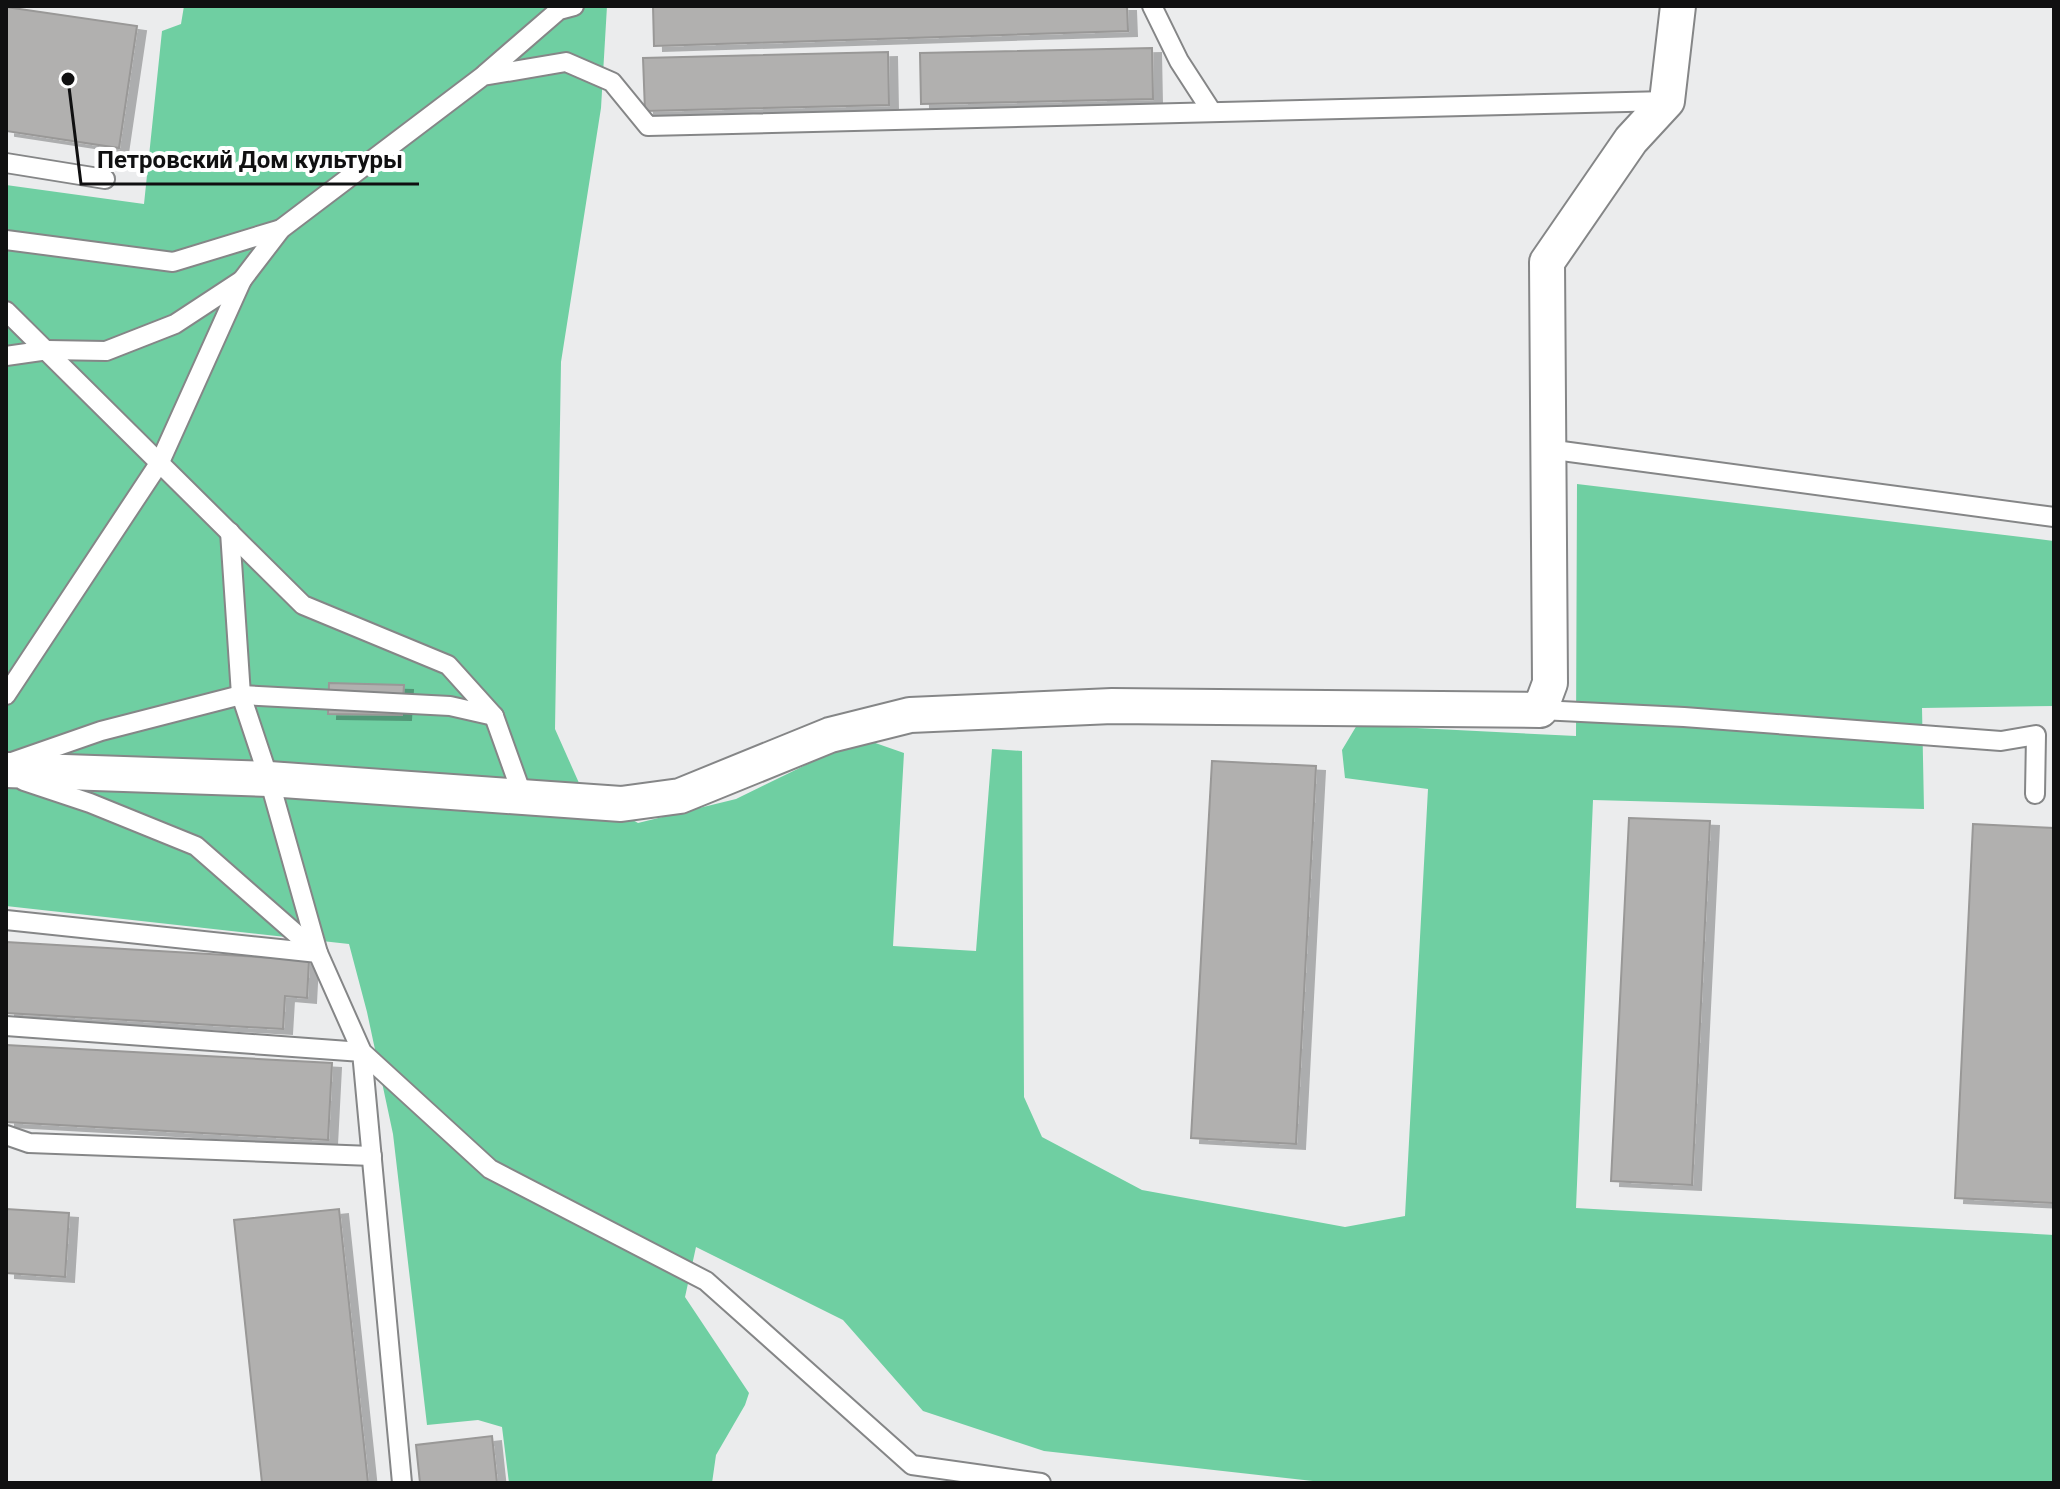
<svg xmlns="http://www.w3.org/2000/svg" width="2060" height="1489" font-family="Roboto,sans-serif">
<defs>
<filter id="shadow"><feDropShadow dx="9" dy="5" stdDeviation="0" flood-color="#0004"/></filter>
</defs>
<rect width="100%" height="100%" fill="#ebeced"/>
<path fill="#6fcfa2" d="M 184,6 L 607,6 L 601,108 L 561,362 L 555,729 L 583,792 L 638,823 L 736,799 L 861,738 L 904,753 L 893,946 L 976,951 L 992,749 L 1022,751 L 1024,1097 L 1042,1137 L 1142,1190 L 1345,1227 L 1405,1216 L 1428,789 L 1345,778 L 1342,750 L 1357,725 L 1576,736 L 1577,484 L 2054,541 L 2054,706 L 1922,708 L 1924,809 L 1593,800 L 1576,1208 L 2054,1235 L 2054,1483 L 1331,1483 L 1044,1451 L 923,1411 L 843,1320 L 696,1247 L 685,1297 L 749,1393 L 745,1405 L 716,1455 L 712,1483 L 509,1483 L 502,1427 L 478,1420 L 427,1425 L 393,1134 L 367,1012 L 349,944 L 6,906 L 6,185 L 144,204 L 162,31 L 181,24 Z"/>
<g fill="#b1b0af" stroke="#999897" stroke-width="2" filter="url(#shadow)">
<path d="M 653,6 L 1127,6 L 1128,31 L 654,46 Z"/>
<path d="M 6,7 L 137,26 L 119,148 L 6,131 Z"/>
<path d="M 1152,48 L 1153,99 L 921,104 L 920,53 Z"/>
<path d="M 888,52 L 889,105 L 645,111 L 643,58 Z"/>
<path d="M 329,683 L 404,685 L 402,715 L 328,714 Z"/>
<path d="M 1212,761 L 1316,766 L 1296,1144 L 1191,1138 Z"/>
<path d="M 1629,818 L 1710,821 L 1692,1185 L 1611,1181 Z"/>
<path d="M 1973,824 L 2054,828 L 2054,1203 L 1955,1198 Z"/>
<path d="M 6,942 L 309,960 L 307,998 L 285,996 L 283,1029 L 6,1013 Z"/>
<path d="M 6,1045 L 332,1063 L 328,1140 L 6,1122 Z"/>
<path d="M 6,1209 L 69,1213 L 65,1277 L 6,1273 Z"/>
<path d="M 339,1209 L 368,1483 L 262,1483 L 234,1220 Z"/>
<path d="M 492,1436 L 497,1483 L 420,1483 L 416,1445 Z"/>
</g>
<g fill="none" stroke-linecap="round" stroke-linejoin="round">
<g stroke="#858687" stroke-width="22">
<g id="lane">
<path d="M 1152,6 L 1179,61 L 1212,112"/>
<path d="M 485,74 L 559,10 L 574,6"/>
<path d="M 6,163 L 105,179"/>
<path d="M 6,240 L 173,262 L 281,229"/>
<path d="M 6,311 L 303,605 L 448,665 L 494,716 L 523,797"/>
<path d="M 6,356 L 48,350 L 106,351 L 175,324 L 242,280 L 281,229 L 483,76 L 566,62 L 612,82 L 648,126 L 1667,101"/>
<path d="M 1547,449 L 2054,517"/>
<path d="M 6,695 L 160,462 L 242,280"/>
<path d="M 1540,710 L 1684,717 L 2001,741 L 2036,735 L 2035,794"/>
<path d="M 12,762 L 101,731 L 241,695 L 450,706 L 494,716"/>
<path d="M 24,781 L 90,803 L 196,846 L 318,953 L 362,1052 L 490,1169 L 706,1281 L 912,1465 L 1041,1483"/>
<path d="M 6,920 L 318,953 L 269,779 L 241,695 L 230,532"/>
<path d="M 6,1026 L 362,1052 L 402,1483"/>
<path d="M 6,1135 L 29,1143 L 372,1156"/>
</g>
</g>
<g stroke="#858687" stroke-width="38">
<path id="street" d="M 6,770 L 269,779 L 621,804 L 680,796 L 830,735 L 910,715 L 1112,706 L 1540,710 L 1550,683 L 1547,262 L 1631,140 L 1667,101 L 1678,6"/>
</g>
<use href="#lane" stroke="#fff" stroke-width="18"/>
<use href="#street" stroke="#fff" stroke-width="34"/>
</g>
<path fill="none" stroke="#101011" stroke-width="3" d="M68 79L81 184H419"/>
<circle fill="#101011" stroke="#fff" stroke-width="3" cx="68" cy="79" r="8"/>
<g font-size="24" text-anchor="middle" font-weight="bold" fill="#101011" stroke="#fff" stroke-width="8" stroke-linejoin="round" paint-order="stroke">
<text x="250" y="168">Петровский Дом культуры</text>
</g>
<rect width="2060" height="1489" fill="none" stroke="#101011" stroke-width="16"/>
</svg>
